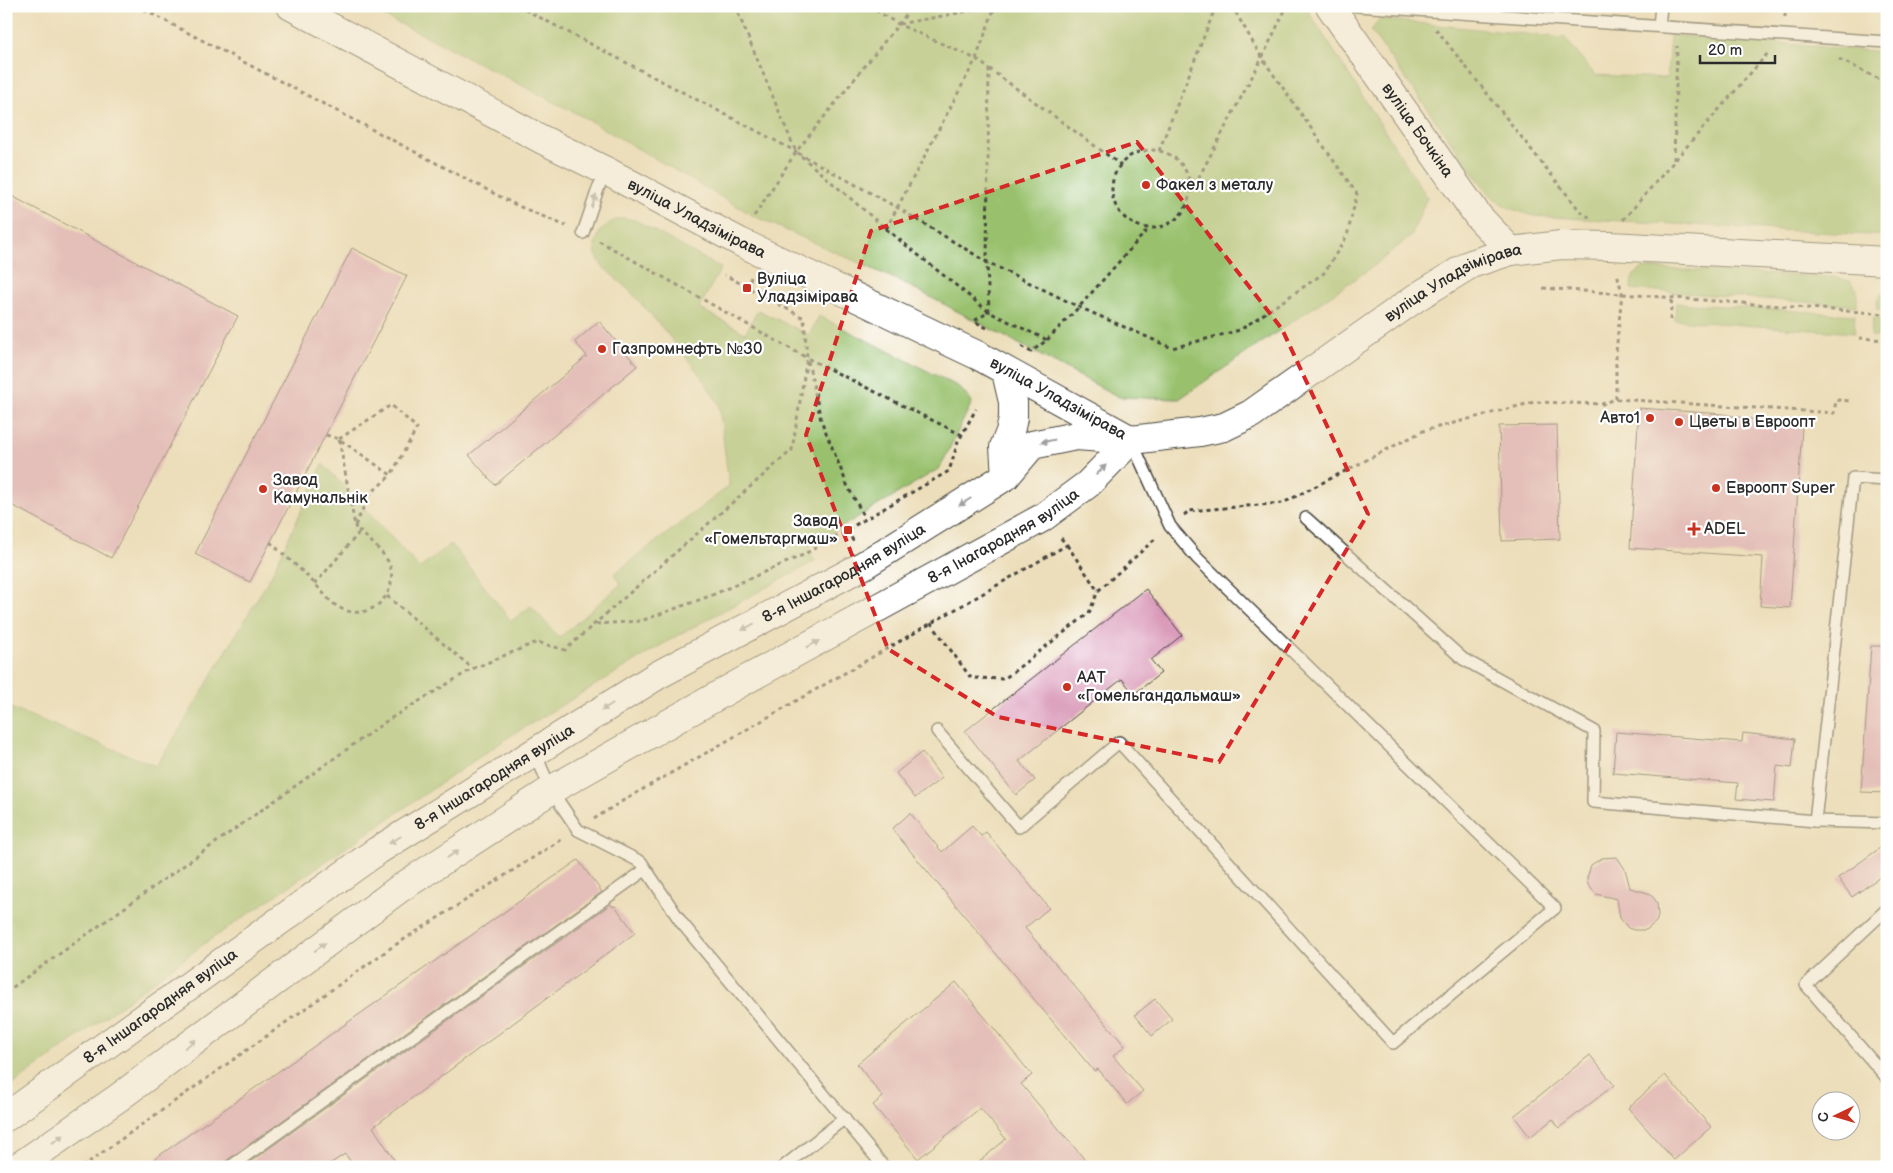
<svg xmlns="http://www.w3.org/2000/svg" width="1893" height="1173" font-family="'Balsamiq Sans',sans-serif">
<rect width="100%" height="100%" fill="#fff"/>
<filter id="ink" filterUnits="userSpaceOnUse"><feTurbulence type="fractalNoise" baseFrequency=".02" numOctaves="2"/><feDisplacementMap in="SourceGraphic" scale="10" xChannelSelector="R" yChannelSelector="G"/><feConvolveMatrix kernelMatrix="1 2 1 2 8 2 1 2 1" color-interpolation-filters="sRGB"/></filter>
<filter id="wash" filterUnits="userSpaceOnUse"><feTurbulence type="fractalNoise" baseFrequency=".0096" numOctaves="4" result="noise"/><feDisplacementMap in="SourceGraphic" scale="20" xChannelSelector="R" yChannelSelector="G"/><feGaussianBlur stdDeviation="1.12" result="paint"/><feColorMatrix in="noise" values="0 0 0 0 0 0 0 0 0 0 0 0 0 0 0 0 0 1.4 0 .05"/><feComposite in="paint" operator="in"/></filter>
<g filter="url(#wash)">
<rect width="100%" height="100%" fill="#ecdeba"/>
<g fill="#99c16d" stroke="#62764c">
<path d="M 362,6 L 1305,6 L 1427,197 L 1411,236 L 1371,268 L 1179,399 L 1119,397 L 904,283 L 754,216 L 585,118 L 428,37 Z"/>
<path d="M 1379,19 L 1565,38 L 1595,75 L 1667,78 L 1670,35 L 1887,52 L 1887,236 L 1533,216 C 1512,209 1501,207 1486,190 L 1371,31 Z"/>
<path d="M 622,218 L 635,220 L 721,268 L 699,308 L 745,333 L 758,310 L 809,335 L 819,316 L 959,387 L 972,402 L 940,468 L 808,547 L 815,561 L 675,637 L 509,737 L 204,944 L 6,1090 L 6,706 L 156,766 L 180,729 L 272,574 L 323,464 L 420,568 L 451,544 L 511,621 L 531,606 L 559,638 L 621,584 L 614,574 L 729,486 L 719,404 L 700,375 L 665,331 L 631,292 L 602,266 L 596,255 L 595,244 L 600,231 L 611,222 Z"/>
<path d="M 1644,268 L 1832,277 L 1850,281 L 1857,290 L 1857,306 L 1631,289 C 1631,278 1633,273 1644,268 Z"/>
<path d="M 1887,287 L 1887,310 L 1876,309 L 1878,298 Z"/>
<path d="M 1676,303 L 1855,315 L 1854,333 L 1675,320 Z"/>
<path d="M 1873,318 L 1887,319 L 1887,337 L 1870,336 Z"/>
</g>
<g id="blocks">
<g fill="#d997b7">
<path d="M 6,193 L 238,316 L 111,558 L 6,502 Z"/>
<path d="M 352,248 L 407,276 L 250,582 L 195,554 Z"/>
<path d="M 599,321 L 637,366 L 495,485 L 469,455 L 587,356 L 575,342 Z"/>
<path d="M 1639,408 L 1722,414 L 1802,428 L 1790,608 L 1760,606 L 1763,557 L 1630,548 Z"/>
<path d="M 1557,425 L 1560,539 L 1502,541 L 1499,426 Z"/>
<path d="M 1146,589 L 1182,635 L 1151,660 L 1161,673 L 1134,694 L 1122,679 L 1019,761 L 1035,780 L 1016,795 L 965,731 Z"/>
<path d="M 1871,646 L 1887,646 L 1887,793 L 1861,792 Z"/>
<path d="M 1616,732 L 1742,742 L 1743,733 L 1795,739 L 1792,768 L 1777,766 L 1774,802 L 1736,799 L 1738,783 L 1613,773 Z"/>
<path d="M 922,752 L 942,778 L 915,798 L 896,773 Z"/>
<path d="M 910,813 L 942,852 L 972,826 L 981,836 L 986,832 L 1049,908 L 1025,928 L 1125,1046 L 1113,1056 L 1143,1091 L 1127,1104 L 1098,1069 L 1094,1071 L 892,829 Z"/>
<path d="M 1887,843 L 1887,872 L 1852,897 L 1838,878 Z"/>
<path d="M 1617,857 L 1625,869 L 1630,888 L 1648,893 L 1653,897 L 1657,903 L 1658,916 L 1656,922 L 1646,930 L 1634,930 L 1628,928 L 1620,918 L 1617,899 L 1596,894 L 1588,885 L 1587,878 L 1591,865 L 1602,858 Z"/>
<path d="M 578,860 L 602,892 L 226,1161 L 223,1167 L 143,1167 Z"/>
<path d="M 611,904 L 613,907 L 615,906 L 635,933 L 373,1127 L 399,1167 L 355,1167 L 345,1154 L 325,1167 L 243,1167 Z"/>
<path d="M 956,982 L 1032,1075 L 1021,1084 L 1091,1167 L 973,1167 L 1006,1139 L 980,1108 L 918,1159 L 873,1105 L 883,1097 L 857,1064 Z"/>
<path d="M 1155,999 L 1172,1019 L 1152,1036 L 1135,1015 Z"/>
<path d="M 1590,1055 L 1614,1085 L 1559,1128 L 1553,1119 L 1530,1137 L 1514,1116 Z"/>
<path d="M 1665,1075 L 1711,1127 L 1674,1160 L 1628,1108 Z"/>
</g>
</g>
</g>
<g filter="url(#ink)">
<use href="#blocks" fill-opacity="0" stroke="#484640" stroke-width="1"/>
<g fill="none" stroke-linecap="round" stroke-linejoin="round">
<g stroke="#484640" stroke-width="14">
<g id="service">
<path d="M 1357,6 L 1887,42"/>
<path d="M 1659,26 L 1661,6"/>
<path d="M 583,233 L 599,186 L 609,173"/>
<path d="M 1306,518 L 1463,659 L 1594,731 L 1593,802 L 1815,821 L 1887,823"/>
<path d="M 937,731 L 1019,827 L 1119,742 L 1393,1043 L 1555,908 L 1197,558 L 1170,526 L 1131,440"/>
<path d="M 535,753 L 551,790 L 578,830 L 641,862 L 681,922 L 884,1167"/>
<path d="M 1815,821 L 1853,478 L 1887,480"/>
<path d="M 1887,909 L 1806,985 L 1887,1078"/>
<path d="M 230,1167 L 645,870"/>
<path d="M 783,1167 L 845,1118"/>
</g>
</g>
<g stroke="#484640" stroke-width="30">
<g id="secondary">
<path id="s1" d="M 291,6 L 541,139 L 610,173 L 740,242 L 979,356 L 1124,436"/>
<path id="s2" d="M 1330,6 L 1478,216 L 1511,251"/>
<path d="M 1006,476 L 1004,447 L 1010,432 L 1013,418 L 1013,402 L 1006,372"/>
<path id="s3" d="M 6,1117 L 377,851 L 658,675 L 864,565 L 1006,476 L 1032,445 L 1076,436 L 1131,440 L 1200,432 L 1224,427 L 1251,414 L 1417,297 L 1471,264 L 1511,251 L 1561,245 L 1610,246 L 1887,261"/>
<path id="s4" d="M 18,1167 L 118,1098 L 399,889 L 551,790 L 740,683 L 1042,518 L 1088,484 L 1131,440"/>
</g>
</g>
<g stroke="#484640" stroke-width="3" stroke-dasharray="4 4" stroke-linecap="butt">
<path d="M 137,6 L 516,205 L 566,226"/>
<path d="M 518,6 L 797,152"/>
<path d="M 735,6 L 796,152 L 898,208 L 987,262 L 1079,307 L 1172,348 L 1240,330 L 1324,273 L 1347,236 L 1357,194 L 1262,58 L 1232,6"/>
<path d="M 869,6 L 898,24 L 976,59 L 1121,165"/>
<path d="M 1785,17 L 1785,6"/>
<path d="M 899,24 L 996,6"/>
<path d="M 1436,29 L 1580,211 L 1592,219"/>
<path d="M 1839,59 L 1887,83"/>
<circle cx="1151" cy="189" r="39"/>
<path d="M 1159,151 L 1216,6"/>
<path d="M 801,156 L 886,229 L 989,312 L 1047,340 L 1031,352 L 1021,346"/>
<path d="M 1674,160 L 1677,46"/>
<path d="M 1191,192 L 1262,58 L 1287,6"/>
<path d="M 754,216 L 796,152 L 913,6"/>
<path d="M 1623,220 L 1768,53"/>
<path d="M 886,229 L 976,59 L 995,6"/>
<path d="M 599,241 L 807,358 L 962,435"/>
<path d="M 747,288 L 751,277"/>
<path d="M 1543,288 L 1887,314"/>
<path d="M 1670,320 L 1672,297"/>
<path d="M 987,328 L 974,321 L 989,312 L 987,262 L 989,67"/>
<path d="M 1859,338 L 1887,340"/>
<path d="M 1047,340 L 1079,307 L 1149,228"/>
<path d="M 808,361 L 821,420 L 848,487 L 865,518"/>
<path d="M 1616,399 L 1616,352 L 1622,293 L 1617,273"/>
<path d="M 326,435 L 339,439 L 391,475 L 369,495 L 355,526 L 339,439"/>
<path d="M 339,439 L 391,405 L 417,428 L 391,475"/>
<path d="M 1184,515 L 1189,511 L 1283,503 L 1423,431 L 1534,402 L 1602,404 L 1616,399 L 1834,413 L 1836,400 L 1851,401"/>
<path d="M 848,530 L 853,541"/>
<path d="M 270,542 C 285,556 301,569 315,584 C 323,592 330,603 340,608 C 368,623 399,596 390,566 C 386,553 365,537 355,526 L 358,534 L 315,584"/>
<path d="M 1067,545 L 1098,591 L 1156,538"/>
<path d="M 387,596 L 472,668"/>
<path d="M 931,623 L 971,678 L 1004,679 L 1089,613 L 1098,591"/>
<path d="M 596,624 L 641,621 L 710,596 L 803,555 L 949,471 L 958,442 L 976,409"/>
<path d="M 594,819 L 619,803 L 1067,545 L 1060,537"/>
<path d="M 6,992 L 388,720 L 472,669 L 537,642 L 565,650 L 792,450 L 807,358 L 804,318 L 725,275"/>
<path d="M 82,1167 L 392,947 L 564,838"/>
</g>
<use href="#service" stroke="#fff" stroke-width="11"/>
<use href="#secondary" stroke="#fff" stroke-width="28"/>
</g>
<defs><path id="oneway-solid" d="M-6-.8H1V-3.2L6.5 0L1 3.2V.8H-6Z" transform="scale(1.25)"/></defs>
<g fill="#a0a0a0">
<use href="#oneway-solid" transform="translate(594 201) rotate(-71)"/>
<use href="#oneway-solid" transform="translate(1048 441) rotate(168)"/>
<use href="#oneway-solid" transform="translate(1101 470) rotate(-45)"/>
<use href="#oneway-solid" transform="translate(965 502) rotate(148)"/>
<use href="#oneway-solid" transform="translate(748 627) rotate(152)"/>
<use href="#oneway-solid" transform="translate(813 644) rotate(-29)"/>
<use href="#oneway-solid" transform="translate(607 707) rotate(148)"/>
<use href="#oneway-solid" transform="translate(395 840) rotate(148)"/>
<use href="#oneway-solid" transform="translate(453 854) rotate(-33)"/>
<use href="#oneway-solid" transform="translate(320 947) rotate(-37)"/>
<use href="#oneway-solid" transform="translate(190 1044) rotate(-37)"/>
<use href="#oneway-solid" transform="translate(58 1139) rotate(-34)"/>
</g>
</g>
<path d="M0 0H1893V1173H0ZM 1137,142 L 1282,329 L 1368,514 L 1219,762 L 998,717 L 888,649 L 806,435 L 871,231 Z" fill="#ecdeba" fill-opacity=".55" fill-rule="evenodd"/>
<path fill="none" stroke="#d62828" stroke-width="4" stroke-dasharray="10 6" stroke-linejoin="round" d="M 1137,142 L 1282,329 L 1368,514 L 1219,762 L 998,717 L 888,649 L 806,435 L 871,231 Z"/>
<g fill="#c8321e" stroke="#fff" stroke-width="2">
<circle cx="1146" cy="185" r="5"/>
<rect x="742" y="283" width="10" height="10" rx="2.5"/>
<circle cx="602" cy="349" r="5"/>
<circle cx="1650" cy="418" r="5"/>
<circle cx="1679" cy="422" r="5"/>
<circle cx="1716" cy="488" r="5"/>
<circle cx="263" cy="489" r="5"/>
<path d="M1691.5 521.5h5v5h5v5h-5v5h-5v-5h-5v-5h5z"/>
<rect x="843" y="525" width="10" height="10" rx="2.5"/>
<circle cx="1067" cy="687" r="5"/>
</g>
<g text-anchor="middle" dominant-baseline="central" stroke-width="4.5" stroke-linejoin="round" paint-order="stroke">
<g font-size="16" fill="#2b2b2b" stroke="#fff">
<text stroke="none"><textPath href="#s2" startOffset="152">вуліца Бочкіна</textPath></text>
<text stroke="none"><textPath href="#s1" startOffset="458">вуліца Уладзімірава</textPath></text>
<text stroke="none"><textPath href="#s3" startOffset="1696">вуліца Уладзімірава</textPath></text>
<text transform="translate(1058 399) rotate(29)">вуліца Уладзімірава</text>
<text stroke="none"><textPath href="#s4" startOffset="1172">8-я Інагародняя вуліца</textPath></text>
<text stroke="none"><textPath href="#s3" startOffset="1000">8-я Іншагародняя вуліца</textPath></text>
<text stroke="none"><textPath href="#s3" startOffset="595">8-я Іншагародняя вуліца</textPath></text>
<text stroke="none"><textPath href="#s3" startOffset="190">8-я Іншагародняя вуліца</textPath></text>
</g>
<g font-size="16" fill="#2b2b2b" stroke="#fff" text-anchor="start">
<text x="1156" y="185">Факел з металу</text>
<text x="757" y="279">Вуліца<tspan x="757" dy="18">Уладзімірава</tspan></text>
<text x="612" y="349">Газпромнефть №30</text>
<text x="1640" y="418" text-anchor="end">Авто1</text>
<text x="1689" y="422">Цветы в Евроопт</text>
<text x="273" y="480">Завод<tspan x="273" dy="18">Камунальнік</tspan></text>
<text x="1726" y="488">Евроопт Super</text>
<text x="838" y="521" text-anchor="end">Завод<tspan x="838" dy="18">«Гомельтаргмаш»</tspan></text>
<text x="1704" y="529">ADEL</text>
<text x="1077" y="678">ААТ<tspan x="1077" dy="18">«Гомельгандальмаш»</tspan></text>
</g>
</g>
<rect width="1893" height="1173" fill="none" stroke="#fff" stroke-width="25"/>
<g transform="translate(1836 1116) rotate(265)"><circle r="24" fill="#ffffff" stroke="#aaaaaa"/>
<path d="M0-4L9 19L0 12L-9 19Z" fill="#c8321e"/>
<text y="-8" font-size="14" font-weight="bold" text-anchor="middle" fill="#2b2b2b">С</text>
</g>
<path d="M1700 55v8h75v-8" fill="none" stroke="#2b2b2b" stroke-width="2.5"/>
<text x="1708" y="55" font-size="15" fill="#2b2b2b" stroke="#ffffff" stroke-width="4" paint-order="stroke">20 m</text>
</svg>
